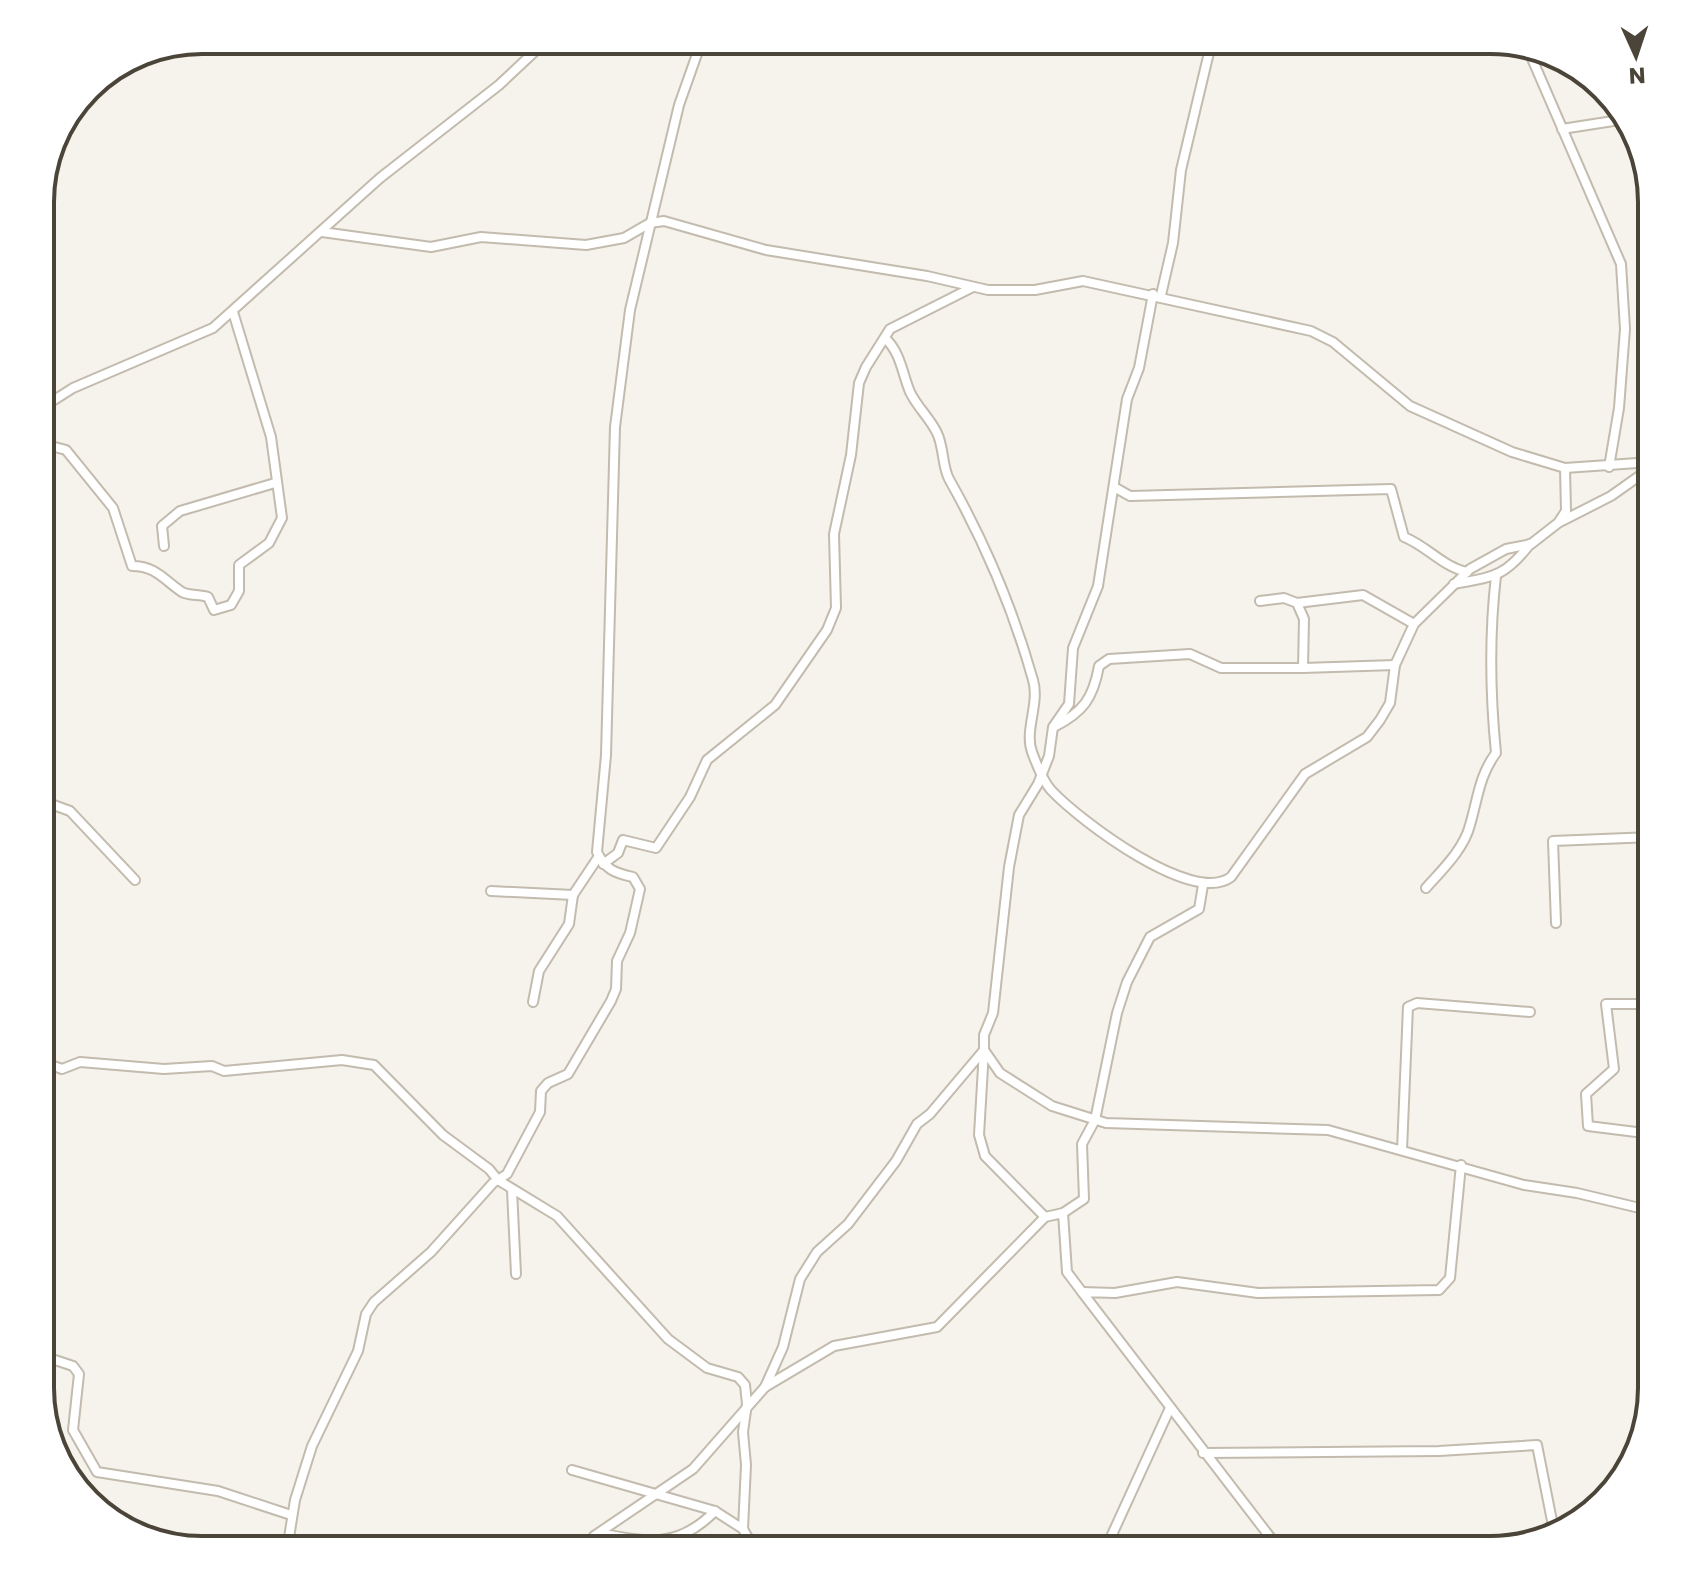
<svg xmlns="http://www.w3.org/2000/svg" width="1692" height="1590" font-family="Poppins,sans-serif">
<rect width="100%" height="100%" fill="#f6f3ec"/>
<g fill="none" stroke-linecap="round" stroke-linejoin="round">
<g stroke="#c2bbae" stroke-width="12">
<g id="street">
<path d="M 1527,47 L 1621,264 L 1625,329 L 1619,408 L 1609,467"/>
<path d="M 1562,129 L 1626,119"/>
<path d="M 322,232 L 431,247 L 481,237 L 586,245 L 624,238 L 650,223 L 664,221 L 766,250 L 927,276 L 988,290 L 1035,290 L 1083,281 L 1311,331 L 1333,342 L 1410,406 L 1512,452 L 1565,468 L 1652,462"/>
<path d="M 1153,294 L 1139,368 L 1127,399 L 1098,586 L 1073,648 L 1069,704 L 1053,727 L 1049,756 L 1038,784 L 1019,815 L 1009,867 L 993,1013 L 984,1035 L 984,1050 L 1000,1073 L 1052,1106 L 1106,1123 L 1328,1130 L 1524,1185 L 1577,1193 L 1652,1211"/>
<path d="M 1161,295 L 1173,243 L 1181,170 L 1212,40"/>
<path d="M 885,338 C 901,353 902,373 910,392 C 917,407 930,418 937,433 C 944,447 942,466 949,479 C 984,541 1014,612 1033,680 C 1040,703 1024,731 1032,752 C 1036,763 1043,781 1051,790 C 1080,821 1193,906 1231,877 L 1305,774 L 1367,737 L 1380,720 L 1390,703 L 1395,665 L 1414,624 L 1470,569 L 1506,549 L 1531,544 L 1558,523 L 1566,511 L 1565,468"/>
<path d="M 40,409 L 73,388 L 213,328 L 380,178 L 499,85 L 547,40"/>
<path d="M 40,443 L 66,450 L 113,508 L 132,566 C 156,566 164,580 182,592 C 189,596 200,594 208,597 L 214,610 L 231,605 L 239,591 L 239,565 L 269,543 L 282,518 L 271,437 L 233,312"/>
<path d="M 41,447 L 49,403"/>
<path d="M 1114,487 L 1130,496 L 1391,489 L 1404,537 C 1427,546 1443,567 1467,572"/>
<path d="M 1560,522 L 1611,496 L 1652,467"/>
<path d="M 164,546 L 162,526 L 180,511 L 275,483"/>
<path d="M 1454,584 C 1493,577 1505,577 1530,544"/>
<path d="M 1260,601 L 1284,598 L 1297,603 L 1304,619 L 1303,668 L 1395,665"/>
<path d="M 1297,603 L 1363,595 L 1414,624"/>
<path d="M 1054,727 C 1083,712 1093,699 1099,666 L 1109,659 L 1190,654 L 1221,668 L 1303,668"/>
<path d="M 40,800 L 70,811 L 135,880"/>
<path d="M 603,864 L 618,853 L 623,840 L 656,848 L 690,797 L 707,760 L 775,705 L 827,630 L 836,608 L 834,534 L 851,455 L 859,383 L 866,367 L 890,329 L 973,287"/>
<path d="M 1426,888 C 1442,870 1464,849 1470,825 C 1478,798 1479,776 1496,753 C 1490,693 1489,636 1496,576"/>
<path d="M 491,891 L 573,895"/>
<path d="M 1556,923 L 1553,841 L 1652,837"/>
<path d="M 533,1002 L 539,971 L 569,924 L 573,895 L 599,856"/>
<path d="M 1652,1004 L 1606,1004 L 1614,1069 L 1586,1094 L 1588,1126 L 1652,1134"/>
<path d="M 984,1050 L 979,1135 L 985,1156 L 1045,1217"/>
<path d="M 40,1061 L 62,1069 L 80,1062 L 164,1069 L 212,1066 L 224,1071 L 342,1060 L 374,1065 L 443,1135 L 489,1169 L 498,1180 L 557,1216 L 668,1339 L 707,1368 L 738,1377 L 745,1385 L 747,1404 L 743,1432 L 746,1465 L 743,1529 L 755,1550"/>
<path d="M 1402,1150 L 1408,1007 L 1417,1003 L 1530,1012"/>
<path d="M 512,1190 L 516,1274"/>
<path d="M 1063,1213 L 1084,1199 L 1082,1144 L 1095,1120 L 1117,1013 L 1127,982 L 1150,937 L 1199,909 L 1203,885"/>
<path d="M 40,1355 L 73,1366 L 79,1374 L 73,1430 L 97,1472 L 218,1491 L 291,1515"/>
<path d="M 765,1387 L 783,1347 L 800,1279 L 817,1252 L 848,1224 L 896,1161 L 917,1124 L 930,1114 L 984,1050"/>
<path d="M 1203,1453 L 1439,1451 L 1537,1445 L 1555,1536"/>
<path d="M 572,1470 L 715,1511 L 743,1529"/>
<path d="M 600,1533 C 648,1543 679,1548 715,1511"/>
<path d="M 287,1550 L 295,1500 L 312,1446 L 358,1351 L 366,1314 L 374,1302 L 431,1252 L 493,1183 L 507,1174 L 540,1112 L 541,1091 L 548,1083 L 568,1074 L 611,1001 L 616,989 L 617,961 L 630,933 L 640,889 L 633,877 C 614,873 605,869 597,852 L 606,755 L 615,427 L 630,310 L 679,105 L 702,40"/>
<path d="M 584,1550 L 594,1536 L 693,1469 L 765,1387 L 834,1346 L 937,1327 L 1045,1217 L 1063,1213 L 1067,1272 L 1082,1292"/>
<path d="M 1105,1550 L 1170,1408"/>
<path d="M 1280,1550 L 1082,1292 L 1115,1293 L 1177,1282 L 1258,1293 L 1439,1290 L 1450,1278 L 1461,1165"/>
</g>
</g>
<use href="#street" stroke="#fff" stroke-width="8"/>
</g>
<path d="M0 0H1692V1590H0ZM202 54H1490A148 148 0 0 1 1638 202V1388A148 148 0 0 1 1490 1536H202A148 148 0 0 1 54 1388V202A148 148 0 0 1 202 54Z" fill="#fff" fill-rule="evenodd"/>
<path fill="none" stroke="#4b4439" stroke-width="4" d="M202 54H1490A148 148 0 0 1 1638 202V1388A148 148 0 0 1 1490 1536H202A148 148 0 0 1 54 1388V202A148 148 0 0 1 202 54Z"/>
<g transform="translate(1636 56) rotate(177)" stroke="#ffffff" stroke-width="6" paint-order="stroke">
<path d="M0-6L14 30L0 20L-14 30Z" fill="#4b4439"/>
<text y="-12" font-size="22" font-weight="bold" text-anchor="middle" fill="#4b4439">N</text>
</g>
</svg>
